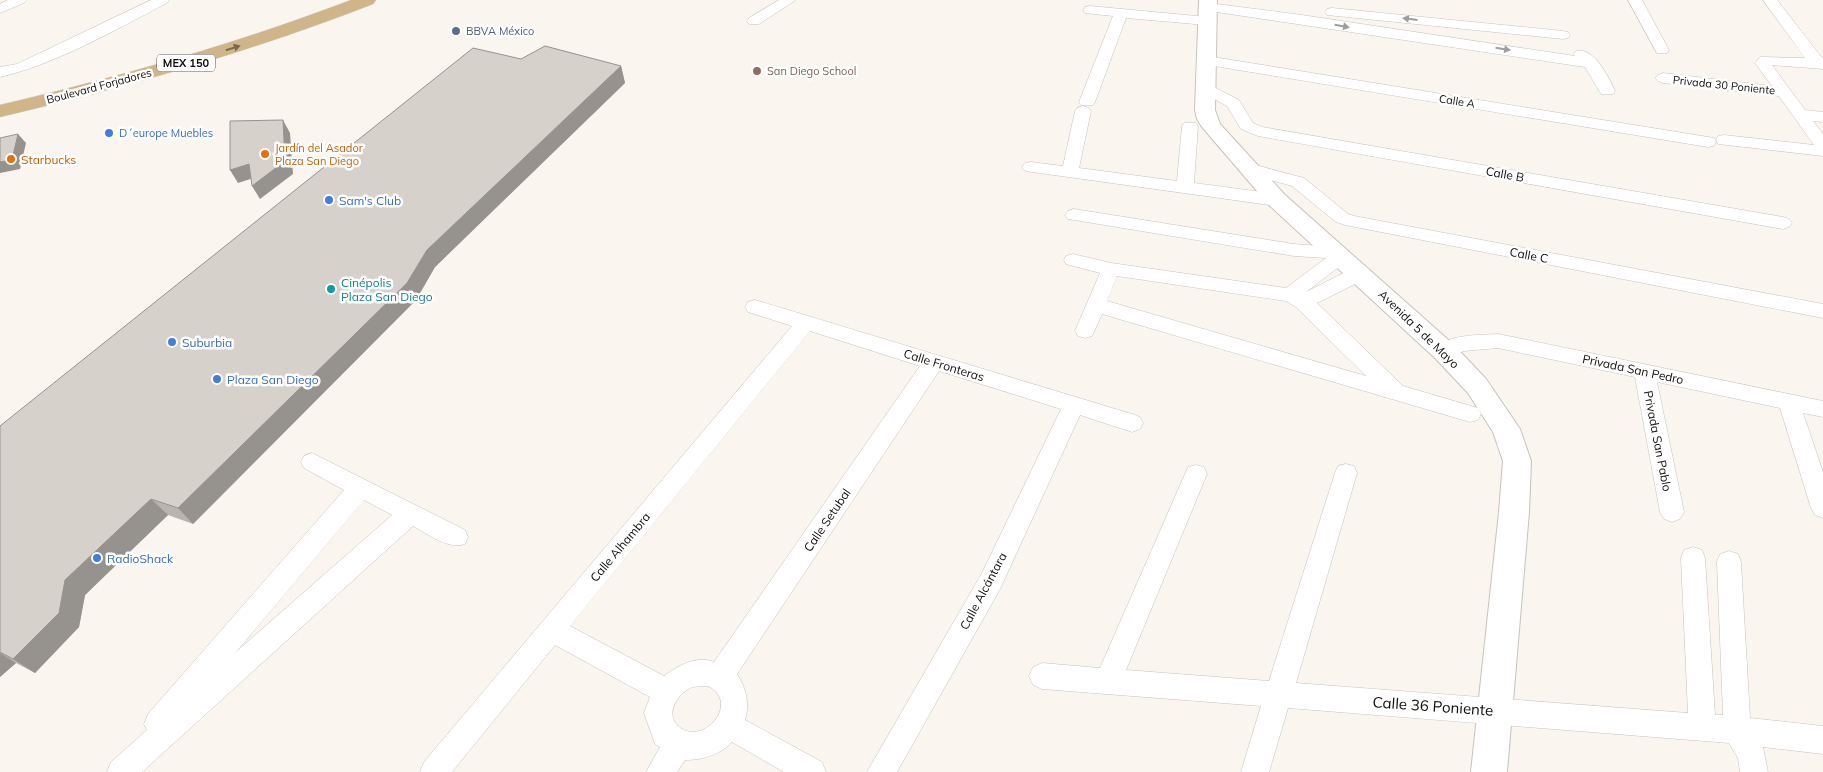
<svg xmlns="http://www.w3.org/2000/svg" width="1823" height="772" font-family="Mulish,sans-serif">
<rect width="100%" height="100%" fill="#fbf5ef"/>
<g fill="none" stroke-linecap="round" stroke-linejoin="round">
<g stroke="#c8c2bc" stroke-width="1">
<g id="minor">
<path d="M 8,0 L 26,0 L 24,3 L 0,13 L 0,4 Z"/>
<path d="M 151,0 L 169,0 L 167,3 C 115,30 56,64 0,77 L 0,67 L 17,64 Z"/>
<path d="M 779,0 L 796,0 L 759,24 L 749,24 L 747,21 L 749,18 Z"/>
<path d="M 1628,0 L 1642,0 L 1669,50 L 1667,53 L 1657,53 Z"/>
<path d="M 1763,0 L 1777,0 L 1823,59 L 1823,69 L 1772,65 L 1805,110 L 1823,112 L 1823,122 L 1813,121 L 1823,134 L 1823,156 L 1718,144 L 1716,140 L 1718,136 L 1724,135 L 1814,145 L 1779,96 L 1663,83 L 1658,81 L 1655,78 L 1658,75 L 1663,73 L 1772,86 L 1755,63 L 1760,57 L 1805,58 Z"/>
<path d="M 1208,3 L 1295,14 L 1575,56 L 1573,54 L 1576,51 C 1593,46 1609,77 1615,91 L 1613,94 L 1601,94 L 1585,67 L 1203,10 L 1201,7 L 1203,4 Z"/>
<path d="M 1090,6 L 1207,17 L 1212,18 L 1214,21 L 1212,24 L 1207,25 L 1126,18 L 1095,102 L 1093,105 L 1081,105 L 1079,102 L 1113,16 L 1085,13 L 1083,10 L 1085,7 Z"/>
<path d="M 1332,8 L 1563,31 L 1568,32 L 1570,35 L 1568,38 L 1563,39 L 1327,15 L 1325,12 L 1327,9 Z"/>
<path d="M 1207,56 L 1708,137 L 1714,138 L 1716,142 L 1714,146 L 1708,147 L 1202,64 L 1199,61 L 1202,58 Z"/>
<path d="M 1206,83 L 1239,100 L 1253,123 L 1262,127 L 1783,217 L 1789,219 L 1792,223 L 1789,227 L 1783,229 L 1258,136 L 1241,129 L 1227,106 L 1200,91 L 1198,88 L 1200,85 Z"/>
<path d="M 1083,106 L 1089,108 L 1091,111 L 1079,168 L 1177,181 L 1182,126 L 1184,123 L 1196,123 L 1198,126 L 1194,183 L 1277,194 L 1283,196 L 1286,200 L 1283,204 L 1277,206 L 1025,171 L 1022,167 L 1025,163 L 1031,162 L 1063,166 L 1075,111 L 1077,108 Z"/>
<path d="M 1248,163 L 1304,178 L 1348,214 L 1354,216 L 1823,304 L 1823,318 L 1345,225 L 1336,222 L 1292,186 L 1242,172 L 1239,168 L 1242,164 Z"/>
<path d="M 1074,209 L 1294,244 L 1344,248 L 1350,256 L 1348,260 L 1306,292 L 1353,268 L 1360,266 L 1367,268 L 1370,273 L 1367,278 L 1317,303 L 1403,386 L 1478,408 L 1481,414 L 1478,420 L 1470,422 L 1102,314 L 1092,336 L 1085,338 L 1078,336 L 1075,331 L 1100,273 L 1066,264 L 1064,260 L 1066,256 L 1073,254 L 1111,263 L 1286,288 L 1326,258 L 1294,256 L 1068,219 L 1065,215 L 1068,211 ZM 1117,276 L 1286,301 L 1296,307 L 1366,376 L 1107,301 Z"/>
<path d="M 755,300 L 1132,414 L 1140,417 L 1143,423 L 1140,429 L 1132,432 L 1080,415 L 1000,589 L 897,772 L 867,772 L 982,573 L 1061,409 L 939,371 L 737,674 C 746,688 750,703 745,720 L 822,762 L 826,772 L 784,772 L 732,742 C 720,755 702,760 685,760 L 677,772 L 646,772 L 660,747 L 655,744 L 644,713 L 650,697 L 555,645 L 452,772 L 420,772 L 424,762 L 792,326 L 748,312 L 745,307 L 748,302 ZM 810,331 L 920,366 L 714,662 C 697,655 677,666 664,676 L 570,626 ZM 708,686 C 742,703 702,748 678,726 C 664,714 679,691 693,687 C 698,686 704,686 708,686 Z"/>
<path d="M 1498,334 L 1823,401 L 1823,417 L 1803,413 L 1823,472 L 1823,518 L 1815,515 L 1811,508 L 1780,408 L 1657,382 L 1684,512 L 1680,519 L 1672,522 L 1664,519 L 1660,512 L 1635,377 L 1498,348 L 1464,351 L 1444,359 L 1437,356 L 1434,351 C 1443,334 1481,335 1498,334 Z"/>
<path d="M 312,453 L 465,530 L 468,537 L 465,544 C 448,550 428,534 413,526 L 142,772 L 107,772 L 111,762 L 147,730 L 144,724 L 148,714 L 344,490 L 304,468 L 301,462 L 304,456 ZM 364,500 L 392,515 L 236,652 Z"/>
<path d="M 1346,464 L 1354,466 L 1357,473 L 1296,683 L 1688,713 L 1681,558 L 1684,550 L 1693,547 L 1702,550 L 1705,558 L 1715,715 L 1723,715 L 1717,562 L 1720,554 L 1729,551 L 1738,554 L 1741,562 L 1750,718 L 1823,726 L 1823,754 L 1763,747 L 1768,772 L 1740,772 L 1738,758 L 1729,743 L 1288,708 L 1269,772 L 1241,772 L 1261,706 L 1042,689 L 1033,685 L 1029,676 L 1033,667 L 1042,663 L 1100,668 L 1185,474 L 1188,467 L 1196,465 L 1204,467 L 1207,474 L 1126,670 L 1269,681 L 1335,473 L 1338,466 Z"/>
</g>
</g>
<g stroke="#c8c2bc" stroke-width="2">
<path id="tertiary" d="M 1199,0 L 1217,0 L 1215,110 L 1220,124 L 1285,195 L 1453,344 L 1486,379 L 1520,429 L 1531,461 L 1529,512 L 1507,772 L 1471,772 L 1499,512 L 1503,461 L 1493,432 L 1468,393 L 1435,358 L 1269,205 L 1202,127 L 1197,119 L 1195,110 Z"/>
</g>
<g stroke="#d4d3d3" stroke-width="1">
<path id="primary" d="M 351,0 L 376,0 L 373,4 C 252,51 127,87 0,117 L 0,105 C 119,77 236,44 351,0 Z"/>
</g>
<use href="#minor" fill="#fff" fill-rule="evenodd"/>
<use href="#tertiary" fill="#fff" fill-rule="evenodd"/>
<use href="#primary" fill="#d0b588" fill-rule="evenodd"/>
</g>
<path fill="#b9b4af" d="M 521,59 L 621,66 L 625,83 L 435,267 L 416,300 L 193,524 L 168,515 L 85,595 L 79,627 L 35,673 L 16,663 L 0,677 L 0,426 Z"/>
<g fill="#96928e">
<path d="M 621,66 L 625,83 L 435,267 L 416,300 L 193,524 L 178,508 L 427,250 Z"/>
<path d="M 283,120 L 290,133 L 293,174 L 260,199 L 252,186 Z"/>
<path d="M 18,134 L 26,143 L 20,169 L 0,173 L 0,162 Z"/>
<path d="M 249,164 L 257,177 L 238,183 L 230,170 Z"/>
<path d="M 151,499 L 168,515 L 85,595 L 79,627 L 35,673 L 13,659 L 65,580 Z"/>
<path d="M 0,653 L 16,663 L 0,677 Z"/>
</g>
<g fill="#d7d1cb" stroke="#96928e">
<path d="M 545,46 L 621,66 L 427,250 L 407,283 L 178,508 L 151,499 L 65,580 L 59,613 L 13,659 L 0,652 L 0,426 L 473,48 L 521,59 Z"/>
<path d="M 283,120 L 285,161 L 252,186 L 249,164 L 230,170 L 230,121 Z"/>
<path d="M 18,134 L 12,160 L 0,162 L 0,138 Z"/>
</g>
<defs><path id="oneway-solid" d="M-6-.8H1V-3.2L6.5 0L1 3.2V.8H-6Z" transform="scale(1.25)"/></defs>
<g fill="#9f9e9d">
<use href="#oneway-solid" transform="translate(1410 19) rotate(-173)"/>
<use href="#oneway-solid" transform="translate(1342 26) rotate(10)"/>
<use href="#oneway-solid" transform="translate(1503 49) rotate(9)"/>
</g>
<use fill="#79694f" href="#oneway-solid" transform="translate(233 48) rotate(-17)"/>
<circle fill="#5c6f8a" stroke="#fff" stroke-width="2" cx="456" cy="31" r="5"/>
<circle fill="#8d6e63" stroke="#fff" stroke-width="2" cx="757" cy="71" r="5"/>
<g fill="#3f7fe0" stroke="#fff" stroke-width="2">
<circle cx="109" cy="133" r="5"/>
<circle cx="329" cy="200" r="5"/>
<circle cx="172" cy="342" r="5"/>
<circle cx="217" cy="379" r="5"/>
<circle cx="97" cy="558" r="5"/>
</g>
<g fill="#e8710a" stroke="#fff" stroke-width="2">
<circle cx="265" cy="154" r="5"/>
<circle cx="11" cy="159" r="5"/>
</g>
<circle fill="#0f9aa8" stroke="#fff" stroke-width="2" cx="331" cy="289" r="5"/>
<g text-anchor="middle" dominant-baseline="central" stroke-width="5" stroke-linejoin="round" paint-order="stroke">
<g font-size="11" fill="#4e5e75" stroke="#fff" text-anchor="start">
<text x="466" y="31">BBVA México</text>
</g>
<rect fill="#fff" stroke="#565554" stroke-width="1" x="157" y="54.5" width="58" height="17" rx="4"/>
<g font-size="11" font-weight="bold" fill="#0e0c0a">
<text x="186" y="63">MEX 150</text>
</g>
<g font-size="11" fill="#785e54" stroke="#fff" text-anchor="start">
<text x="767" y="71">San Diego School</text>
</g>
<g font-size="11" fill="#0e0c0a" stroke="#fff">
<text transform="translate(1724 85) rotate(6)">Privada 30 Poniente</text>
<text transform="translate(99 86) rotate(-15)">Boulevard Forjadores</text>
<text transform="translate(1457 101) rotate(9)">Calle A</text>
</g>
<g font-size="11" fill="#366cbe" stroke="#fff" text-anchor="start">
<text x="119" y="133">D´europe Muebles</text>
</g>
<g font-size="11" fill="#c56008" stroke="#fff" text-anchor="start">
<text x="275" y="148">Jardín del Asador<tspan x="275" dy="13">Plaza San Diego</tspan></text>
</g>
<g font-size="12" fill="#c56008" stroke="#fff" text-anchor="start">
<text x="21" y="159">Starbucks</text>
</g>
<g font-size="12" fill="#0e0c0a" stroke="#fff">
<text transform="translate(1505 174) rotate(10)">Calle B</text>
<text transform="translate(1529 255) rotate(11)">Calle C</text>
<text transform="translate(1419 329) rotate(44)">Avenida 5 de Mayo</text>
<text transform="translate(944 365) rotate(17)">Calle Fronteras</text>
<text transform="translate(1633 369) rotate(12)">Privada San Pedro</text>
<text transform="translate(1658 441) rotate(79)">Privada San Pablo</text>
<text transform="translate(827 520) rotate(-56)">Calle Setubal</text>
<text transform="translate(620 547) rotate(-50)">Calle Alhambra</text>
<text transform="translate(983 591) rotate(-62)">Calle Alcántara</text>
</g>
<g font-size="12" fill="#366cbe" stroke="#fff" text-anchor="start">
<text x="339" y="200">Sam's Club</text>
<text x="182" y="342">Suburbia</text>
<text x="227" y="379">Plaza San Diego</text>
<text x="107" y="558">RadioShack</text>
</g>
<g font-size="12" fill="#0d838f" stroke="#fff" text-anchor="start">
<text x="341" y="282">Cinépolis<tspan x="341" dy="14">Plaza San Diego</tspan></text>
</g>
<g font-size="15" fill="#0e0c0a" stroke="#fff">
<text transform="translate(1433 706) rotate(4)">Calle 36 Poniente</text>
</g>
</g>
</svg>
